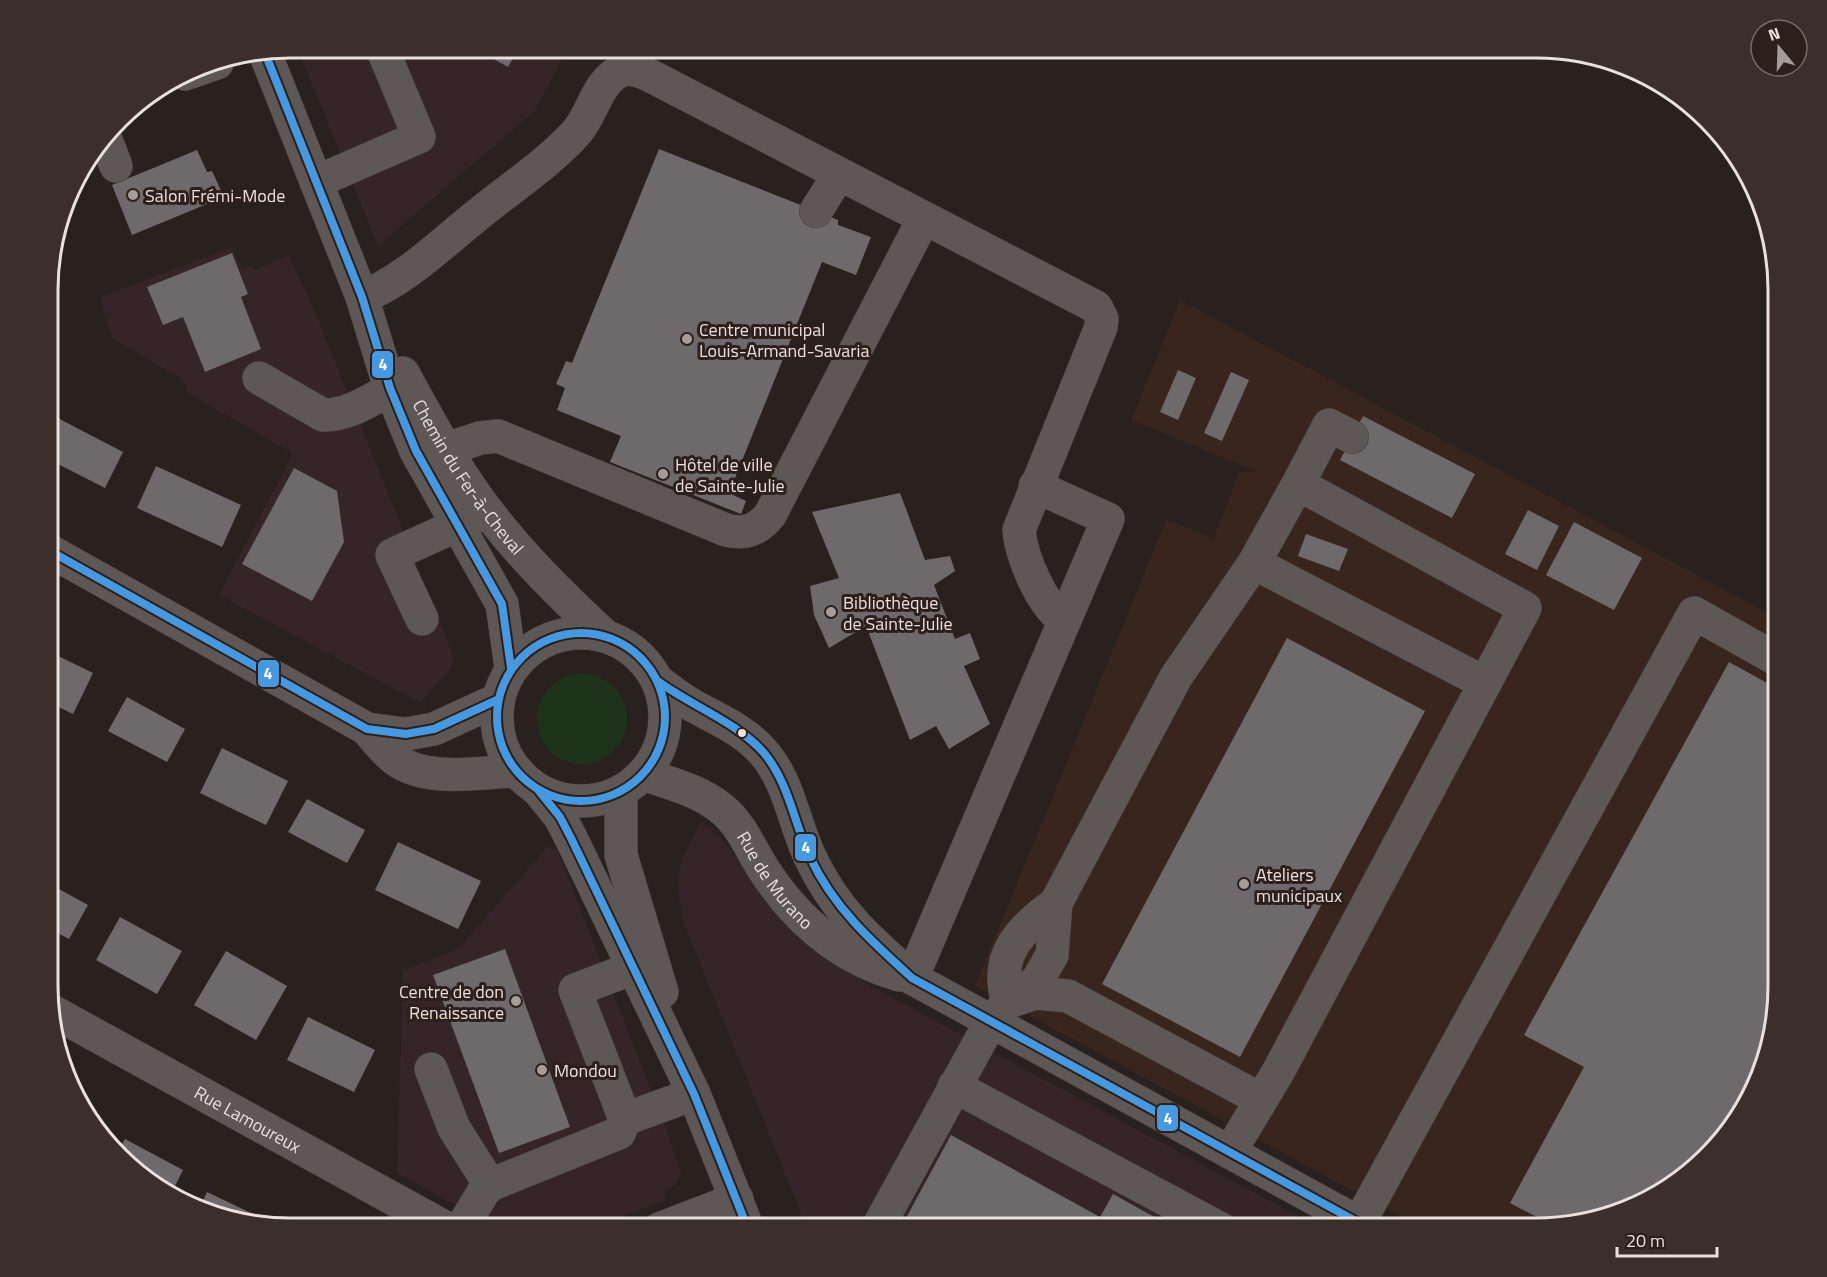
<svg xmlns="http://www.w3.org/2000/svg" width="1827" height="1277" font-family="'Titillium Web',sans-serif">
<rect width="100%" height="100%" fill="#29211e"/>
<g fill="#352428">
<path d="M 297,48 L 568,48 L 534,112 L 378,246 Z"/>
<path d="M 232,247 L 242,269 L 252,266 L 255,270 L 289,255 L 316,314 L 453,655 L 453,665 L 420,703 L 219,595 L 292,455 L 291,452 L 186,392 L 187,388 L 180,378 L 113,339 L 104,315 L 101,297 Z"/>
<path d="M 701,821 L 721,838 L 774,905 L 835,962 L 869,985 L 1322,1229 L 807,1229 L 684,923 L 679,898 L 678,876 L 684,855 Z"/>
<path d="M 548,846 L 557,850 L 563,864 L 669,1136 L 681,1175 L 674,1186 L 664,1193 L 666,1200 L 590,1229 L 499,1229 L 397,1173 L 403,971 L 459,948 Z"/>
</g>
<path fill="#38251e" d="M 1180,300 L 1778,618 L 1778,1002 L 1766,1065 L 1729,1134 L 1644,1204 L 1537,1229 L 1423,1229 L 975,986 L 1166,520 L 1214,538 L 1239,472 L 1256,471 L 1131,420 Z"/>
<circle fill="#1f331c" cx="582" cy="719" r="45"/>
<g fill="#6e6a6c">
<path d="M 474,48 L 519,48 L 508,67 Z"/>
<path d="M 659,149 L 816,211 L 838,220 L 838,225 L 871,237 L 856,275 L 822,262 L 729,493 L 746,501 L 741,514 L 610,462 L 621,436 L 557,410 L 565,388 L 556,384 L 566,361 L 572,363 Z"/>
<path d="M 197,150 L 207,172 L 212,171 L 224,197 L 132,235 L 112,185 Z"/>
<path d="M 232,253 L 248,294 L 241,297 L 261,349 L 205,372 L 183,317 L 163,325 L 147,287 Z"/>
<path d="M 1178,370 L 1196,378 L 1178,420 L 1160,412 Z"/>
<path d="M 1231,372 L 1249,380 L 1222,441 L 1204,433 Z"/>
<path d="M 50,414 L 123,452 L 105,488 L 50,460 Z"/>
<path d="M 1363,416 L 1475,474 L 1452,518 L 1340,460 Z"/>
<path d="M 156,466 L 241,505 L 222,547 L 137,508 Z"/>
<path d="M 294,468 L 337,491 L 344,542 L 312,601 L 242,564 Z"/>
<path d="M 900,493 L 925,560 L 950,556 L 955,571 L 934,585 L 955,639 L 970,633 L 980,659 L 964,666 L 990,724 L 949,749 L 936,726 L 910,740 L 866,626 L 829,648 L 814,615 L 810,586 L 839,578 L 812,512 Z"/>
<path d="M 1528,510 L 1559,526 L 1537,570 L 1505,554 Z"/>
<path d="M 1574,522 L 1642,558 L 1614,610 L 1546,575 Z"/>
<path d="M 1306,534 L 1348,549 L 1339,571 L 1298,556 Z"/>
<path d="M 1287,638 L 1425,711 L 1240,1057 L 1102,984 Z"/>
<path d="M 50,652 L 93,673 L 73,714 L 50,703 Z"/>
<path d="M 1729,662 L 1778,689 L 1778,1002 L 1766,1065 L 1748,1099 L 1744,1097 L 1719,1142 L 1644,1204 L 1552,1225 L 1510,1203 L 1584,1067 L 1524,1035 Z"/>
<path d="M 127,697 L 185,729 L 167,762 L 108,731 Z"/>
<path d="M 222,748 L 288,781 L 266,825 L 200,793 Z"/>
<path d="M 307,799 L 365,830 L 347,863 L 288,832 Z"/>
<path d="M 398,842 L 481,881 L 458,929 L 375,890 Z"/>
<path d="M 50,884 L 88,905 L 69,939 L 50,929 Z"/>
<path d="M 120,917 L 182,951 L 157,994 L 96,960 Z"/>
<path d="M 505,949 L 570,1127 L 499,1153 L 433,975 Z"/>
<path d="M 226,951 L 287,986 L 256,1040 L 194,1005 Z"/>
<path d="M 308,1017 L 375,1050 L 354,1092 L 287,1060 Z"/>
<path d="M 951,1135 L 1100,1217 L 1113,1194 L 1176,1229 L 900,1229 Z"/>
<path d="M 125,1139 L 183,1170 L 171,1194 L 143,1179 L 114,1146 L 119,1149 Z"/>
<path d="M 207,1192 L 253,1214 L 248,1223 L 212,1216 L 199,1209 Z"/>
</g>
<g fill="none" stroke-linecap="round" stroke-linejoin="round">
<g stroke="#443e3b" stroke-width="34">
<g id="minor">
<path d="M 265,53 L 362,297 L 390,388 L 416,451 L 502,604 L 511,668"/>
<path d="M 185,74 L 217,63"/>
<path d="M 106,140 L 116,166"/>
<path d="M 316,182 L 419,137 L 382,48"/>
<path d="M 816,211 L 839,174"/>
<path d="M 362,297 C 406,280 443,242 480,213 C 512,187 547,164 575,134 C 591,117 596,87 615,74 C 626,66 638,70 649,75 L 1096,307 L 1102,319 L 1101,327 L 1019,530 C 1021,556 1042,607 1065,620"/>
<path id="s1" d="M 403,373 C 431,424 458,475 495,521 C 527,562 565,599 603,634"/>
<path d="M 259,378 L 323,415 C 353,416 381,392 407,381"/>
<path d="M 420,458 L 480,438 L 498,436 L 726,530 C 745,535 758,530 770,515 L 924,218"/>
<path d="M 1298,484 L 1329,425 L 1352,437"/>
<path d="M 50,551 L 367,729 C 376,740 385,752 396,760 C 428,783 480,772 517,771"/>
<path d="M 1254,563 L 1485,683"/>
<path d="M 422,619 L 392,555 L 477,516"/>
<circle cx="581" cy="717" r="84"/>
<path d="M 659,682 C 670,690 681,699 692,705 C 718,720 743,729 764,753 C 789,782 794,823 810,857 C 836,912 868,939 912,978 L 1370,1229"/>
<path d="M 367,729 L 406,734 L 434,729 L 497,700"/>
<path id="s2" d="M 643,774 C 671,784 699,790 722,809 C 741,824 751,850 764,870 C 797,921 840,958 899,975"/>
<path d="M 539,791 L 560,817 L 571,838 L 694,1094 L 748,1229"/>
<path d="M 621,791 L 621,855 L 662,992"/>
<path d="M 652,961 L 575,990 L 625,1119 L 694,1094"/>
<path d="M 912,978 L 1108,519 L 1035,486"/>
<path d="M 1012,1001 L 1035,993 L 1068,996 L 1260,1099"/>
<path d="M 1008,1002 C 993,955 1021,929 1056,903"/>
<path id="s3" d="M 50,1010 L 448,1229"/>
<path d="M 431,1069 L 454,1128 L 490,1185"/>
<path d="M 954,1086 L 1221,1229"/>
<path d="M 1359,1223 L 1694,613 L 1778,660"/>
<path d="M 461,1229 L 484,1191 L 490,1185 L 619,1133 L 625,1119"/>
<path d="M 659,1229 L 737,1199"/>
<path d="M 877,1229 L 990,1023 L 1008,1002 L 1037,981 L 1052,955 L 1056,903 L 1176,677 L 1254,563 L 1298,484 L 1525,608 L 1278,1072 L 1230,1152"/>
</g>
</g>
<use href="#minor" stroke="#5d5755" stroke-width="33"/>
<g stroke="#2d1f1a" stroke-width="12">
<g id="bus-1">
<path d="M 265,53 L 362,297 L 390,388 L 416,451 L 502,604 L 511,668"/>
<path d="M 50,551 L 367,729 L 406,734 L 434,729 L 497,700"/>
<circle cx="581" cy="717" r="84"/>
<path d="M 659,682 C 692,706 738,723 764,753 C 789,783 794,823 810,857 C 833,907 872,942 912,978 L 1370,1229"/>
<path d="M 539,791 L 560,817 L 571,838 L 694,1094 L 748,1229"/>
</g>
</g>
<use href="#bus-1" stroke="#4699e1" stroke-width="8"/>
</g>
<g fill="#a69d9a" stroke="#2d1f1a" stroke-width="2">
<circle cx="133" cy="195" r="6"/>
<circle cx="687" cy="339" r="6"/>
<circle cx="663" cy="474" r="6"/>
<circle cx="831" cy="612" r="6"/>
<circle cx="1244" cy="884" r="6"/>
<circle cx="516" cy="1001" r="6"/>
<circle cx="542" cy="1070" r="6"/>
</g>
<circle fill="#eae0dd" stroke="#2d1f1a" stroke-width="2" cx="742" cy="733" r="5"/>
<g text-anchor="middle" dominant-baseline="central" stroke-width="6" stroke-linejoin="round" paint-order="stroke">
<g font-size="18" fill="#eae0dd" stroke="#2d1f1a" text-anchor="start">
<text x="145" y="195">Salon Frémi-Mode</text>
<text x="699" y="329">Centre municipal<tspan x="699" dy="21">Louis-Armand-Savaria</tspan></text>
<text x="675" y="464">Hôtel de ville<tspan x="675" dy="21">de Sainte-Julie</tspan></text>
<text x="843" y="602">Bibliothèque<tspan x="843" dy="21">de Sainte-Julie</tspan></text>
<text x="1256" y="874">Ateliers<tspan x="1256" dy="21">municipaux</tspan></text>
<text x="504" y="991" text-anchor="end">Centre de don<tspan x="504" dy="21">Renaissance</tspan></text>
<text x="554" y="1070">Mondou</text>
</g>
<g font-size="18" fill="#eae0dd" stroke="#2d1f1a">
<text stroke="none"><textPath href="#s1" startOffset="123">Chemin du Fer-à-Cheval</textPath></text>
<text stroke="none"><textPath href="#s2" startOffset="176">Rue de Murano</textPath></text>
<text stroke="none"><textPath href="#s3" startOffset="226">Rue Lamoureux</textPath></text>
</g>
</g>
<path d="M0 0H1827V1277H0ZM290 58H1536A232 232 0 0 1 1768 290V986A232 232 0 0 1 1536 1218H290A232 232 0 0 1 58 986V290A232 232 0 0 1 290 58Z" fill="#3c2e2a" fill-rule="evenodd"/>
<path fill="none" stroke="#eae0dd" stroke-width="3" d="M290 58H1536A232 232 0 0 1 1768 290V986A232 232 0 0 1 1536 1218H290A232 232 0 0 1 58 986V290A232 232 0 0 1 290 58Z"/>
<g stroke="#2d1f1a" stroke-width="2">
<rect x="371" y="350" width="23" height="29" rx="6" fill="#4699e1"/>
<rect x="257" y="659" width="23" height="29" rx="6" fill="#4699e1"/>
<rect x="794" y="833" width="23" height="29" rx="6" fill="#4699e1"/>
<rect x="1156" y="1104" width="23" height="28" rx="6" fill="#4699e1"/>
</g>
<g font-size="16" text-anchor="middle" font-weight="bold" fill="#fff">
<text x="383" y="370">4</text>
<text x="268" y="679">4</text>
<text x="806" y="853">4</text>
<text x="1168" y="1124">4</text>
</g>
<g transform="translate(1779 48) rotate(341)"><circle r="28" fill="#2d1f1a" stroke="#796c68" stroke-width="1.5"/>
<path d="M0-4.5L10 22L0 15L-10 22Z" fill="#a69d9a"/>
<text y="-9" font-size="16" font-weight="bold" text-anchor="middle" fill="#eae0dd">N</text>
</g>
<path d="M1617 1247v9h100v-9" fill="none" stroke="#eae0dd" stroke-width="3"/>
<text x="1626" y="1247" font-size="18" fill="#eae0dd" stroke="#2d1f1a" stroke-width="4.5" paint-order="stroke">20 m</text>
</svg>
